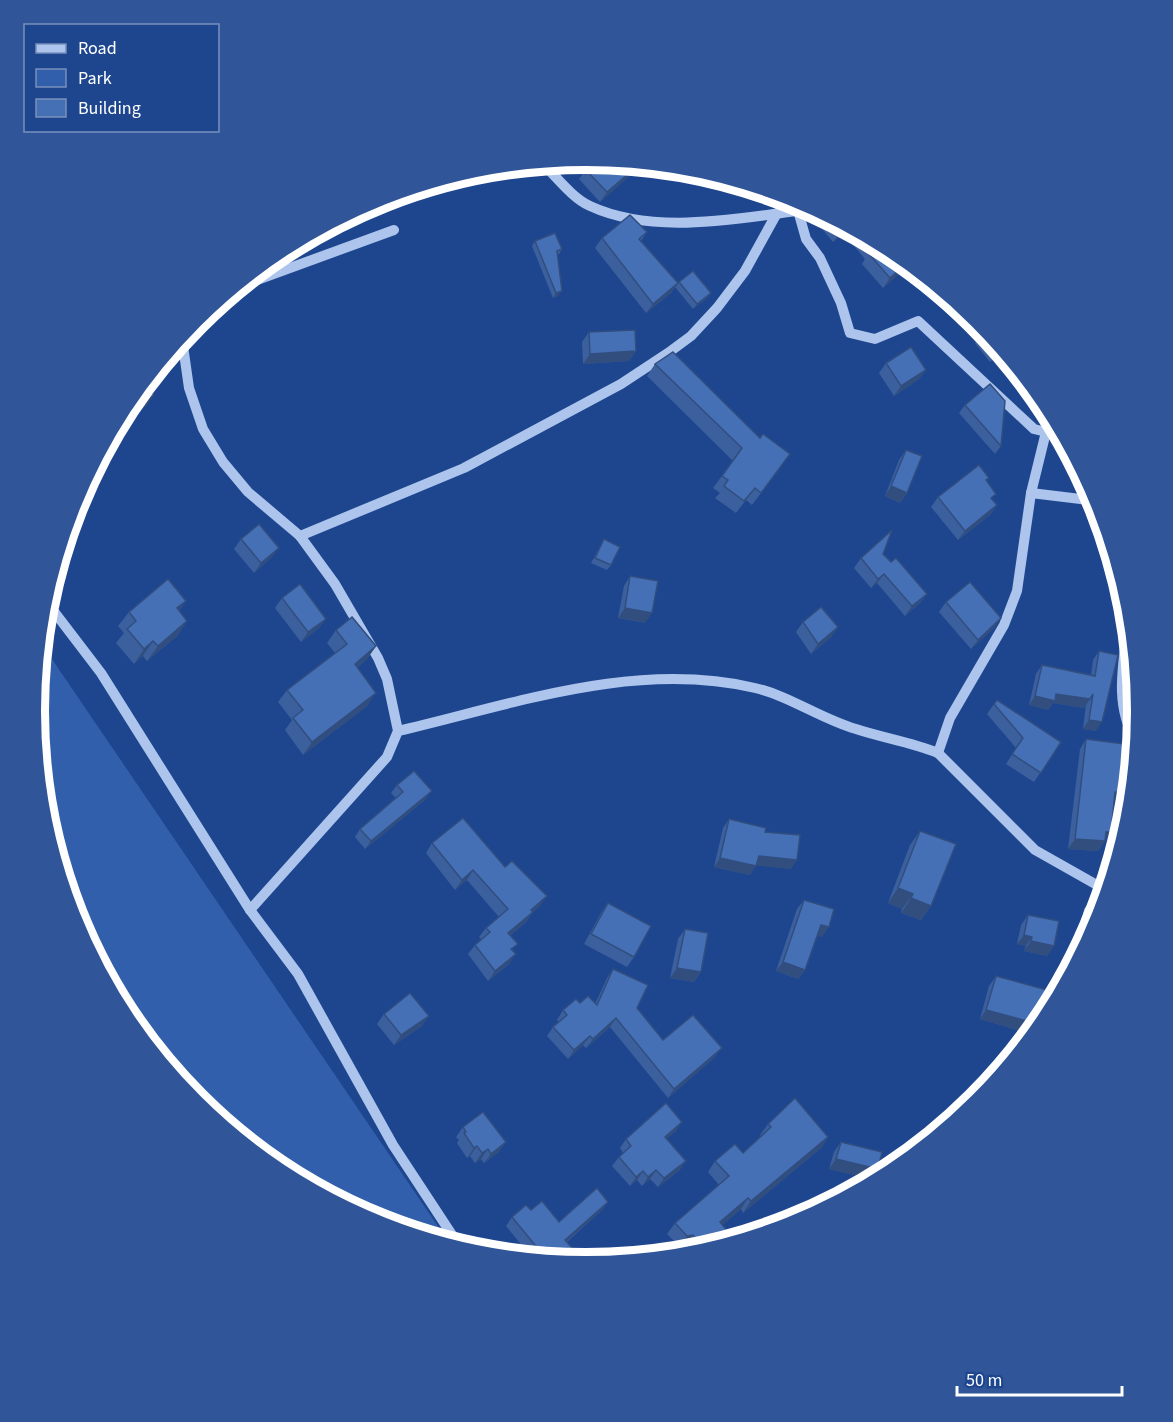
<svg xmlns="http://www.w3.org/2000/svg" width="1173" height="1422" font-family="'Source Sans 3',sans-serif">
<rect width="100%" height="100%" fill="#1e468f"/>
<path fill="#315fac" d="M 41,643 L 450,1244 L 375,1221 L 280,1170 L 196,1101 L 127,1017 L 76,922 L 45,818 L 35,711 Z"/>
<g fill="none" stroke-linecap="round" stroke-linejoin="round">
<g stroke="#adc5ed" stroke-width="10">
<path d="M 542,163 C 557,177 572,198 590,206 C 653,235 732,219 797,211"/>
<path d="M 795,200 L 806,239 L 820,258 L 841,303 L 850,333 L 875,339 L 918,321 L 1034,429 L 1046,432 L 1056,425"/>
<path d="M 220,301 L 257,280 L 394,230"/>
<path d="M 182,339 L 189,388 L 203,429 L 223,462 L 248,492 L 300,536 L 335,584 L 378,658 L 387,679 L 398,731 L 387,757 L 250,910"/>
<path d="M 1031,493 L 1097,501"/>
<path d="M 300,536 L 464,468 L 621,384 L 668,353 L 691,336 L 717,308 L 745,271 L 777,213"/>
<path d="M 46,601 L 101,673 L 250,910 L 298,974 L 393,1145 L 460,1247"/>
<path d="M 1129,616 C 1125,655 1112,705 1136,740"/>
<path d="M 398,731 C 514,704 635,660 755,688 C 790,696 821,719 856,729 C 883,738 911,742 938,753 L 1035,850 L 1104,889"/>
<path d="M 938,753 L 950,718 L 1004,625 L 1017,591 L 1031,493 L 1046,432"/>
<path d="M 1073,966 L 1089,911 L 1108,884"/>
</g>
</g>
<g fill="#3c609d">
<path d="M 586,170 L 628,177 L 600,202 L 579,179 Z"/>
<path d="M 825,215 L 893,252 L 909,265 L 883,288 L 862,264 L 865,259 L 844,234 L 833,242 L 818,224 Z"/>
<path d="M 647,232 L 641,241 L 678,283 L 671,293 L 646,313 L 595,248 L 602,238 Z"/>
<path d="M 535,241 L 562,249 L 559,254 L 557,255 L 558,296 L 553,298 L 532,246 Z"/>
<path d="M 679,282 L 711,293 L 707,298 L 693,309 L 675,287 Z"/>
<path d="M 985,330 L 1003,353 L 990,362 L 975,343 L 982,333 Z"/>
<path d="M 589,332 L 636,351 L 629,361 L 583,364 L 582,342 Z"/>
<path d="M 886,363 L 926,370 L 919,379 L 894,396 L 879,373 Z"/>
<path d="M 655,364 L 781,467 L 752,505 L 746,500 L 736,513 L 715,498 L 720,493 L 713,488 L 733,461 L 647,376 Z"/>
<path d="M 144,384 L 147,405 L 133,416 L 126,409 L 124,410 Z"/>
<path d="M 965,405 L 1001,446 L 995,454 L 959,413 Z"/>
<path d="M 1059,429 L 1069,448 L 1067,449 L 1055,435 Z"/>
<path d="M 906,450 L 907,493 L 900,503 L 885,496 L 899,460 Z"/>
<path d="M 986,481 L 992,499 L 997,505 L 990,515 L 958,540 L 931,507 L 938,497 Z"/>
<path d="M 241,539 L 272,557 L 254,573 L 234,549 Z"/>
<path d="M 604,539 L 611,565 L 607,570 L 591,563 Z"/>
<path d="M 883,554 L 891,562 L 927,594 L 920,603 L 905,616 L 877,583 L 871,588 L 854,568 L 861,558 Z"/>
<path d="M 630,576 L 645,623 L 618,618 L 624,586 Z"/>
<path d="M 282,598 L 326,619 L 319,628 L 301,642 L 275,608 Z"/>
<path d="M 186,601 L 179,611 L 187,621 L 177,636 L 147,661 L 143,656 L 134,664 L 116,643 L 124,633 L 118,626 L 129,612 Z"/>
<path d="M 946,602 L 1001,618 L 994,628 L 971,649 L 939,612 Z"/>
<path d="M 803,622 L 838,627 L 831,637 L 811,654 L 796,632 Z"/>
<path d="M 336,630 L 376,646 L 367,659 L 357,668 L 367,706 L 303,755 L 285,730 L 292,720 L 278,702 L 287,690 L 335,653 L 327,643 Z"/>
<path d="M 1099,651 L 1096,731 L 1083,729 L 1086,704 L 1084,708 L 1053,703 L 1048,710 L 1029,705 L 1036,674 L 1042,665 L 1091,675 L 1093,660 Z"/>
<path d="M 994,704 L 1061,742 L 1034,782 L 1006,764 L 1016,748 L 987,714 Z"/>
<path d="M 1086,739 L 1121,768 L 1122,793 L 1115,802 L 1114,802 L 1111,832 L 1098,851 L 1068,849 L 1080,749 Z"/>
<path d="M 397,785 L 426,799 L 365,849 L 355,837 L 360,829 L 396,798 L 391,793 Z"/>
<path d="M 729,819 L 765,832 L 791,869 L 756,865 L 750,875 L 714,867 L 723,828 Z"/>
<path d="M 920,831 L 931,906 L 921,920 L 901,913 L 902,909 L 888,903 L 910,845 Z"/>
<path d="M 432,843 L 505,867 L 540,906 L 533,912 L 526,922 L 511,935 L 513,950 L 509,964 L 488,981 L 468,954 L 475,945 L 481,939 L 479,937 L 486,928 L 499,917 L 467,880 L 455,890 L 426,853 Z"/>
<path d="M 804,900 L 822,937 L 817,935 L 805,970 L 798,979 L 776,971 L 797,909 Z"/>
<path d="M 608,903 L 634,957 L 627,967 L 584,944 L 601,913 Z"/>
<path d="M 1028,915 L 1054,946 L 1047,956 L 1024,951 L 1026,946 L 1017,944 L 1021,925 Z"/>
<path d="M 685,929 L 701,972 L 694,982 L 670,978 L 678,939 Z"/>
<path d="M 613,969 L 637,1008 L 663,1040 L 715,1057 L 668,1098 L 610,1027 L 586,1048 L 583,1045 L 568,1059 L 547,1036 L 553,1027 L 559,1022 L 557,1020 L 563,1010 L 580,1003 L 595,1004 L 607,978 Z"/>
<path d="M 996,976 L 1038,1024 L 1031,1034 L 980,1019 L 989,986 Z"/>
<path d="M 384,1014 L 422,1026 L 394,1045 L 377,1024 Z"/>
<path d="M 682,1122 L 676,1131 L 666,1139 L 680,1170 L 658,1187 L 650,1179 L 642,1186 L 637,1180 L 630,1186 L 612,1166 L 619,1157 L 623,1153 L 620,1148 L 626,1139 Z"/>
<path d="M 768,1124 L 828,1137 L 821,1148 L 743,1213 L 741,1209 L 722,1225 L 733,1241 L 694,1252 L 691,1253 L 685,1246 L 680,1247 L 667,1234 L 675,1223 L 719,1185 L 708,1172 L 715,1161 L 743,1153 L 761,1136 L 760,1135 Z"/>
<path d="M 463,1127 L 499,1152 L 484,1163 L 481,1159 L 475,1163 L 470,1156 L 467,1158 L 457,1143 L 459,1140 L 456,1137 Z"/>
<path d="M 841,1142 L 871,1179 L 829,1169 L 834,1152 Z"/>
<path d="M 608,1202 L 602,1210 L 567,1242 L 586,1263 L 532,1258 L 506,1226 L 512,1217 L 531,1210 L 559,1222 Z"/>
</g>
<g fill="#314e7f">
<path d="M 635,168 L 628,177 L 600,202 L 607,192 Z"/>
<path d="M 847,227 L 848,228 L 844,234 L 833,242 L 840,233 Z"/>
<path d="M 907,263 L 909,265 L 907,267 L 883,288 L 890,278 Z"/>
<path d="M 678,283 L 671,293 L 646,313 L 653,304 Z"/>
<path d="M 562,291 L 558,296 L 553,298 L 556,293 Z"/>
<path d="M 711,293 L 707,298 L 693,309 L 697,304 Z"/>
<path d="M 1001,350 L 1003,353 L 990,362 L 997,353 Z"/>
<path d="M 636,351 L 629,361 L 583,364 L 590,354 Z"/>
<path d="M 926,370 L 919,379 L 894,396 L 901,386 Z"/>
<path d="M 154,395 L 147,405 L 133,416 L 140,407 Z"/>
<path d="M 891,486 L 907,493 L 900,503 L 885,496 Z"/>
<path d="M 997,505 L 990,515 L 958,540 L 965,531 Z"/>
<path d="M 279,548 L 272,557 L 254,573 L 261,563 Z"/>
<path d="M 884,574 L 877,583 L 871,588 L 878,579 Z"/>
<path d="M 927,594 L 920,603 L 905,616 L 912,606 Z"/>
<path d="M 186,601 L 176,615 L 177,608 Z"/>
<path d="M 625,608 L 652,613 L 645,623 L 618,618 Z"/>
<path d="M 1001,618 L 994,628 L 971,649 L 978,640 Z"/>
<path d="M 326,619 L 319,628 L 301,642 L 308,632 Z"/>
<path d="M 187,621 L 177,636 L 147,661 L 158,646 Z"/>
<path d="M 838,627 L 831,637 L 811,654 L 818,644 Z"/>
<path d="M 153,641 L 143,656 L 134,664 L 144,649 Z"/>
<path d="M 376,646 L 367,659 L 346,677 L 355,664 Z"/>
<path d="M 376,693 L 367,706 L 303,755 L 312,742 Z"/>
<path d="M 1056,694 L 1090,699 L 1084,708 L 1053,703 L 1048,710 L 1029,705 L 1035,696 Z"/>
<path d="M 1089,720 L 1102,722 L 1096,731 L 1083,729 Z"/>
<path d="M 432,791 L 426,799 L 365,849 L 371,841 Z"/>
<path d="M 1115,792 L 1122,793 L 1115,802 L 1108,801 Z"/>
<path d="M 1106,832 L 1111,832 L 1098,851 L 1068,849 L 1075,839 Z"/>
<path d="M 759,856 L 797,860 L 791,869 L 753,865 Z"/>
<path d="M 720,858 L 756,866 L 750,875 L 714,867 Z"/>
<path d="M 473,870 L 467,880 L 455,890 L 462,880 Z"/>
<path d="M 898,888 L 913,894 L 902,909 L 888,903 Z"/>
<path d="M 547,896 L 540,906 L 528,917 L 533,912 L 526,922 L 502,943 L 508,933 Z"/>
<path d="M 911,898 L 931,906 L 921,920 L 901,913 Z"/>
<path d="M 821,925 L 829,927 L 822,937 L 814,935 Z"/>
<path d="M 1024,935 L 1032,937 L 1026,946 L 1017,944 Z"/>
<path d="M 1031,941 L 1054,946 L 1047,956 L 1024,951 Z"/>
<path d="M 516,954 L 509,964 L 488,981 L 495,971 Z"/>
<path d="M 783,962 L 805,970 L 798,979 L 776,971 Z"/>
<path d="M 677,968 L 701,972 L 694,982 L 670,978 Z"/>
<path d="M 986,1010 L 1038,1024 L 1031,1034 L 980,1019 Z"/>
<path d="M 429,1016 L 422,1026 L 394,1045 L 401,1035 Z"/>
<path d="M 616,1018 L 610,1027 L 586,1048 L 593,1039 Z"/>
<path d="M 590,1036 L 583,1045 L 568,1059 L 574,1050 Z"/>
<path d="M 722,1048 L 715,1057 L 668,1098 L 674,1089 Z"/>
<path d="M 682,1122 L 676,1131 L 658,1146 L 665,1137 Z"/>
<path d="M 828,1137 L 821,1148 L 743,1213 L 751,1201 Z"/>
<path d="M 506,1142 L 499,1152 L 484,1163 L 491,1154 Z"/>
<path d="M 477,1146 L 470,1156 L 467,1158 L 474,1148 Z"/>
<path d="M 488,1149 L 481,1159 L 475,1163 L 482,1153 Z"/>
<path d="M 836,1159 L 878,1169 L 871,1179 L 829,1169 Z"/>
<path d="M 686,1161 L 680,1170 L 658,1187 L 664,1178 Z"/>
<path d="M 656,1170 L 650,1179 L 642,1186 L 648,1177 Z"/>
<path d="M 643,1171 L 637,1180 L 630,1186 L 636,1177 Z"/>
<path d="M 748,1198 L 741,1209 L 712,1234 L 720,1222 Z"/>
<path d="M 608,1202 L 602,1210 L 559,1248 L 565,1240 Z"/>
<path d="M 693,1235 L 685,1246 L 680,1247 L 687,1236 Z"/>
<path d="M 552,1250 L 545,1259 L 543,1259 L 544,1256 Z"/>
</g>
<g fill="#4670b6" stroke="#314e7f" stroke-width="1.5">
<path d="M 597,160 L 632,163 L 635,168 L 607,192 L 586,170 Z"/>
<path d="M 630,215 L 647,232 L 639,239 L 678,283 L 653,304 L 602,238 Z"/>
<path d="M 827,217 L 847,227 L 840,233 Z"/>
<path d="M 555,233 L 562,249 L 557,251 L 562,291 L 556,293 L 535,241 Z"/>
<path d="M 859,234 L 893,252 L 907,263 L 890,278 L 869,254 L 873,250 Z"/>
<path d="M 693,271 L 711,293 L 697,304 L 679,282 Z"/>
<path d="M 635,330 L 636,351 L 590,354 L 589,332 Z"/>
<path d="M 985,330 L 1001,350 L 997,353 L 982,333 Z"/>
<path d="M 911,347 L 926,370 L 901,386 L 886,363 Z"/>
<path d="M 673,352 L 760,438 L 763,434 L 790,454 L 761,493 L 755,488 L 744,501 L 724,486 L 728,480 L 722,476 L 742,448 L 655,364 Z"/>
<path d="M 144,384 L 154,395 L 140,407 L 133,399 L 128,403 Z"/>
<path d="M 990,384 L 1005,401 L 1001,446 L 965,405 Z"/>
<path d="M 906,450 L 922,456 L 907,493 L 891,486 Z"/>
<path d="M 979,465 L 989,478 L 986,480 L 996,494 L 991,498 L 997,505 L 965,531 L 938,497 Z"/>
<path d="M 259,524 L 279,548 L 261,563 L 241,539 Z"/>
<path d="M 892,530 L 883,554 L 891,562 L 896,558 L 927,594 L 912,606 L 884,574 L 878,579 L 861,558 Z"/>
<path d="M 604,539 L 620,547 L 611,565 L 595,558 Z"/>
<path d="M 630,576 L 658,581 L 652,613 L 625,608 Z"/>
<path d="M 168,579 L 186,601 L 177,608 L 187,621 L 158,646 L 153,641 L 144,649 L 127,629 L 136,621 L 129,612 Z"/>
<path d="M 970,582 L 1001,618 L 978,640 L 946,602 Z"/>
<path d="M 300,584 L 326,619 L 308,632 L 282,598 Z"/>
<path d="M 821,607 L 838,627 L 818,644 L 803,622 Z"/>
<path d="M 352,617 L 376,646 L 355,664 L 376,693 L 312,742 L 293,718 L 303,710 L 287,690 L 347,644 L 336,630 Z"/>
<path d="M 1099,651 L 1118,655 L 1102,722 L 1089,720 L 1093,694 L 1090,699 L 1056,694 L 1055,701 L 1035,696 L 1042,665 L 1095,676 Z"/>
<path d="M 997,700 L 1061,742 L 1041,773 L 1012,754 L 1023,738 L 994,704 Z"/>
<path d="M 1086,739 L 1124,744 L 1121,768 L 1126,769 L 1122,793 L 1115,792 L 1111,832 L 1106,832 L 1105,841 L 1075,839 Z"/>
<path d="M 414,771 L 432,791 L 371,841 L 360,829 L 403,792 L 397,785 Z"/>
<path d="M 463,818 L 505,867 L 512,861 L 547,896 L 531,910 L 533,912 L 508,933 L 518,944 L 511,949 L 516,954 L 495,971 L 475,945 L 490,932 L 486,928 L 508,909 L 473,870 L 462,880 L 432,843 Z"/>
<path d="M 729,819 L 766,828 L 765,832 L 800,835 L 797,860 L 759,856 L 756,866 L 720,858 Z"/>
<path d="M 920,831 L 956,844 L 931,906 L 911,898 L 913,894 L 898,888 Z"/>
<path d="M 804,900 L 834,909 L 829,927 L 821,925 L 805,970 L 783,962 Z"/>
<path d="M 608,903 L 651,926 L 634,957 L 591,934 Z"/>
<path d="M 1028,915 L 1059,921 L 1054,946 L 1031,941 L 1032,937 L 1024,935 Z"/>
<path d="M 685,929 L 708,933 L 701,972 L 677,968 Z"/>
<path d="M 613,969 L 648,985 L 637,1008 L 663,1040 L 693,1015 L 722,1048 L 674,1089 L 616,1018 L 593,1039 L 590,1036 L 574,1050 L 553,1027 L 567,1015 L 563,1010 L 576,999 L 580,1003 L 588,996 L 597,1005 Z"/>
<path d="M 996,976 L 1047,990 L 1038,1024 L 986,1010 Z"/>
<path d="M 410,993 L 429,1016 L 401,1035 L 384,1014 Z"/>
<path d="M 795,1098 L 828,1137 L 751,1201 L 748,1198 L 720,1222 L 734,1239 L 732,1241 L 705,1249 L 693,1235 L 687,1236 L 675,1223 L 729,1176 L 715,1161 L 735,1144 L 743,1153 L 771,1127 L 768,1124 Z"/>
<path d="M 666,1103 L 682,1122 L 665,1137 L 686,1161 L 664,1178 L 656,1170 L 648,1177 L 643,1171 L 636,1177 L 619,1157 L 631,1146 L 626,1139 Z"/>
<path d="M 483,1112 L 506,1142 L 491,1154 L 488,1149 L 482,1153 L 477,1146 L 474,1148 L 464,1133 L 466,1132 L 463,1127 Z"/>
<path d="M 841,1142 L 882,1152 L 878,1169 L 836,1159 Z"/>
<path d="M 597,1188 L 608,1202 L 565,1240 L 586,1263 L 560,1260 L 552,1250 L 544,1256 L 512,1217 L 526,1205 L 531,1210 L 542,1201 L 559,1222 Z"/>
</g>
<path d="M0 0H1173V1422H0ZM45 711a541 541 0 1 1 1082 0a541 541 0 1 1-1082 0Z" fill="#305598" fill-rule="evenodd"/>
<path fill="none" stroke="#fff" stroke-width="8" d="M45 711a541 541 0 1 1 1082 0a541 541 0 1 1-1082 0Z"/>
<rect x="24" y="24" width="195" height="108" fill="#1e468f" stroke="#7890bc" stroke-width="1.5"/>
<rect x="36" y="44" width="30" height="9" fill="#adc5ed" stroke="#7890bc" stroke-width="1.5"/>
<text x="78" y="54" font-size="18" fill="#ffffff">Road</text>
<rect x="36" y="69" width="30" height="18" fill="#315fac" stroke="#7890bc" stroke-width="1.5"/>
<text x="78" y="84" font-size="18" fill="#ffffff">Park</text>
<rect x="36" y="99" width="30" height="18" fill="#4670b6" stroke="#7890bc" stroke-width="1.5"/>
<text x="78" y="114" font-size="18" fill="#ffffff">Building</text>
<path d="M957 1386v9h165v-9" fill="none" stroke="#ffffff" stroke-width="3"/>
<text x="966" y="1386" font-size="18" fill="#ffffff" stroke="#1e468f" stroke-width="4.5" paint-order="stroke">50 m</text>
</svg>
